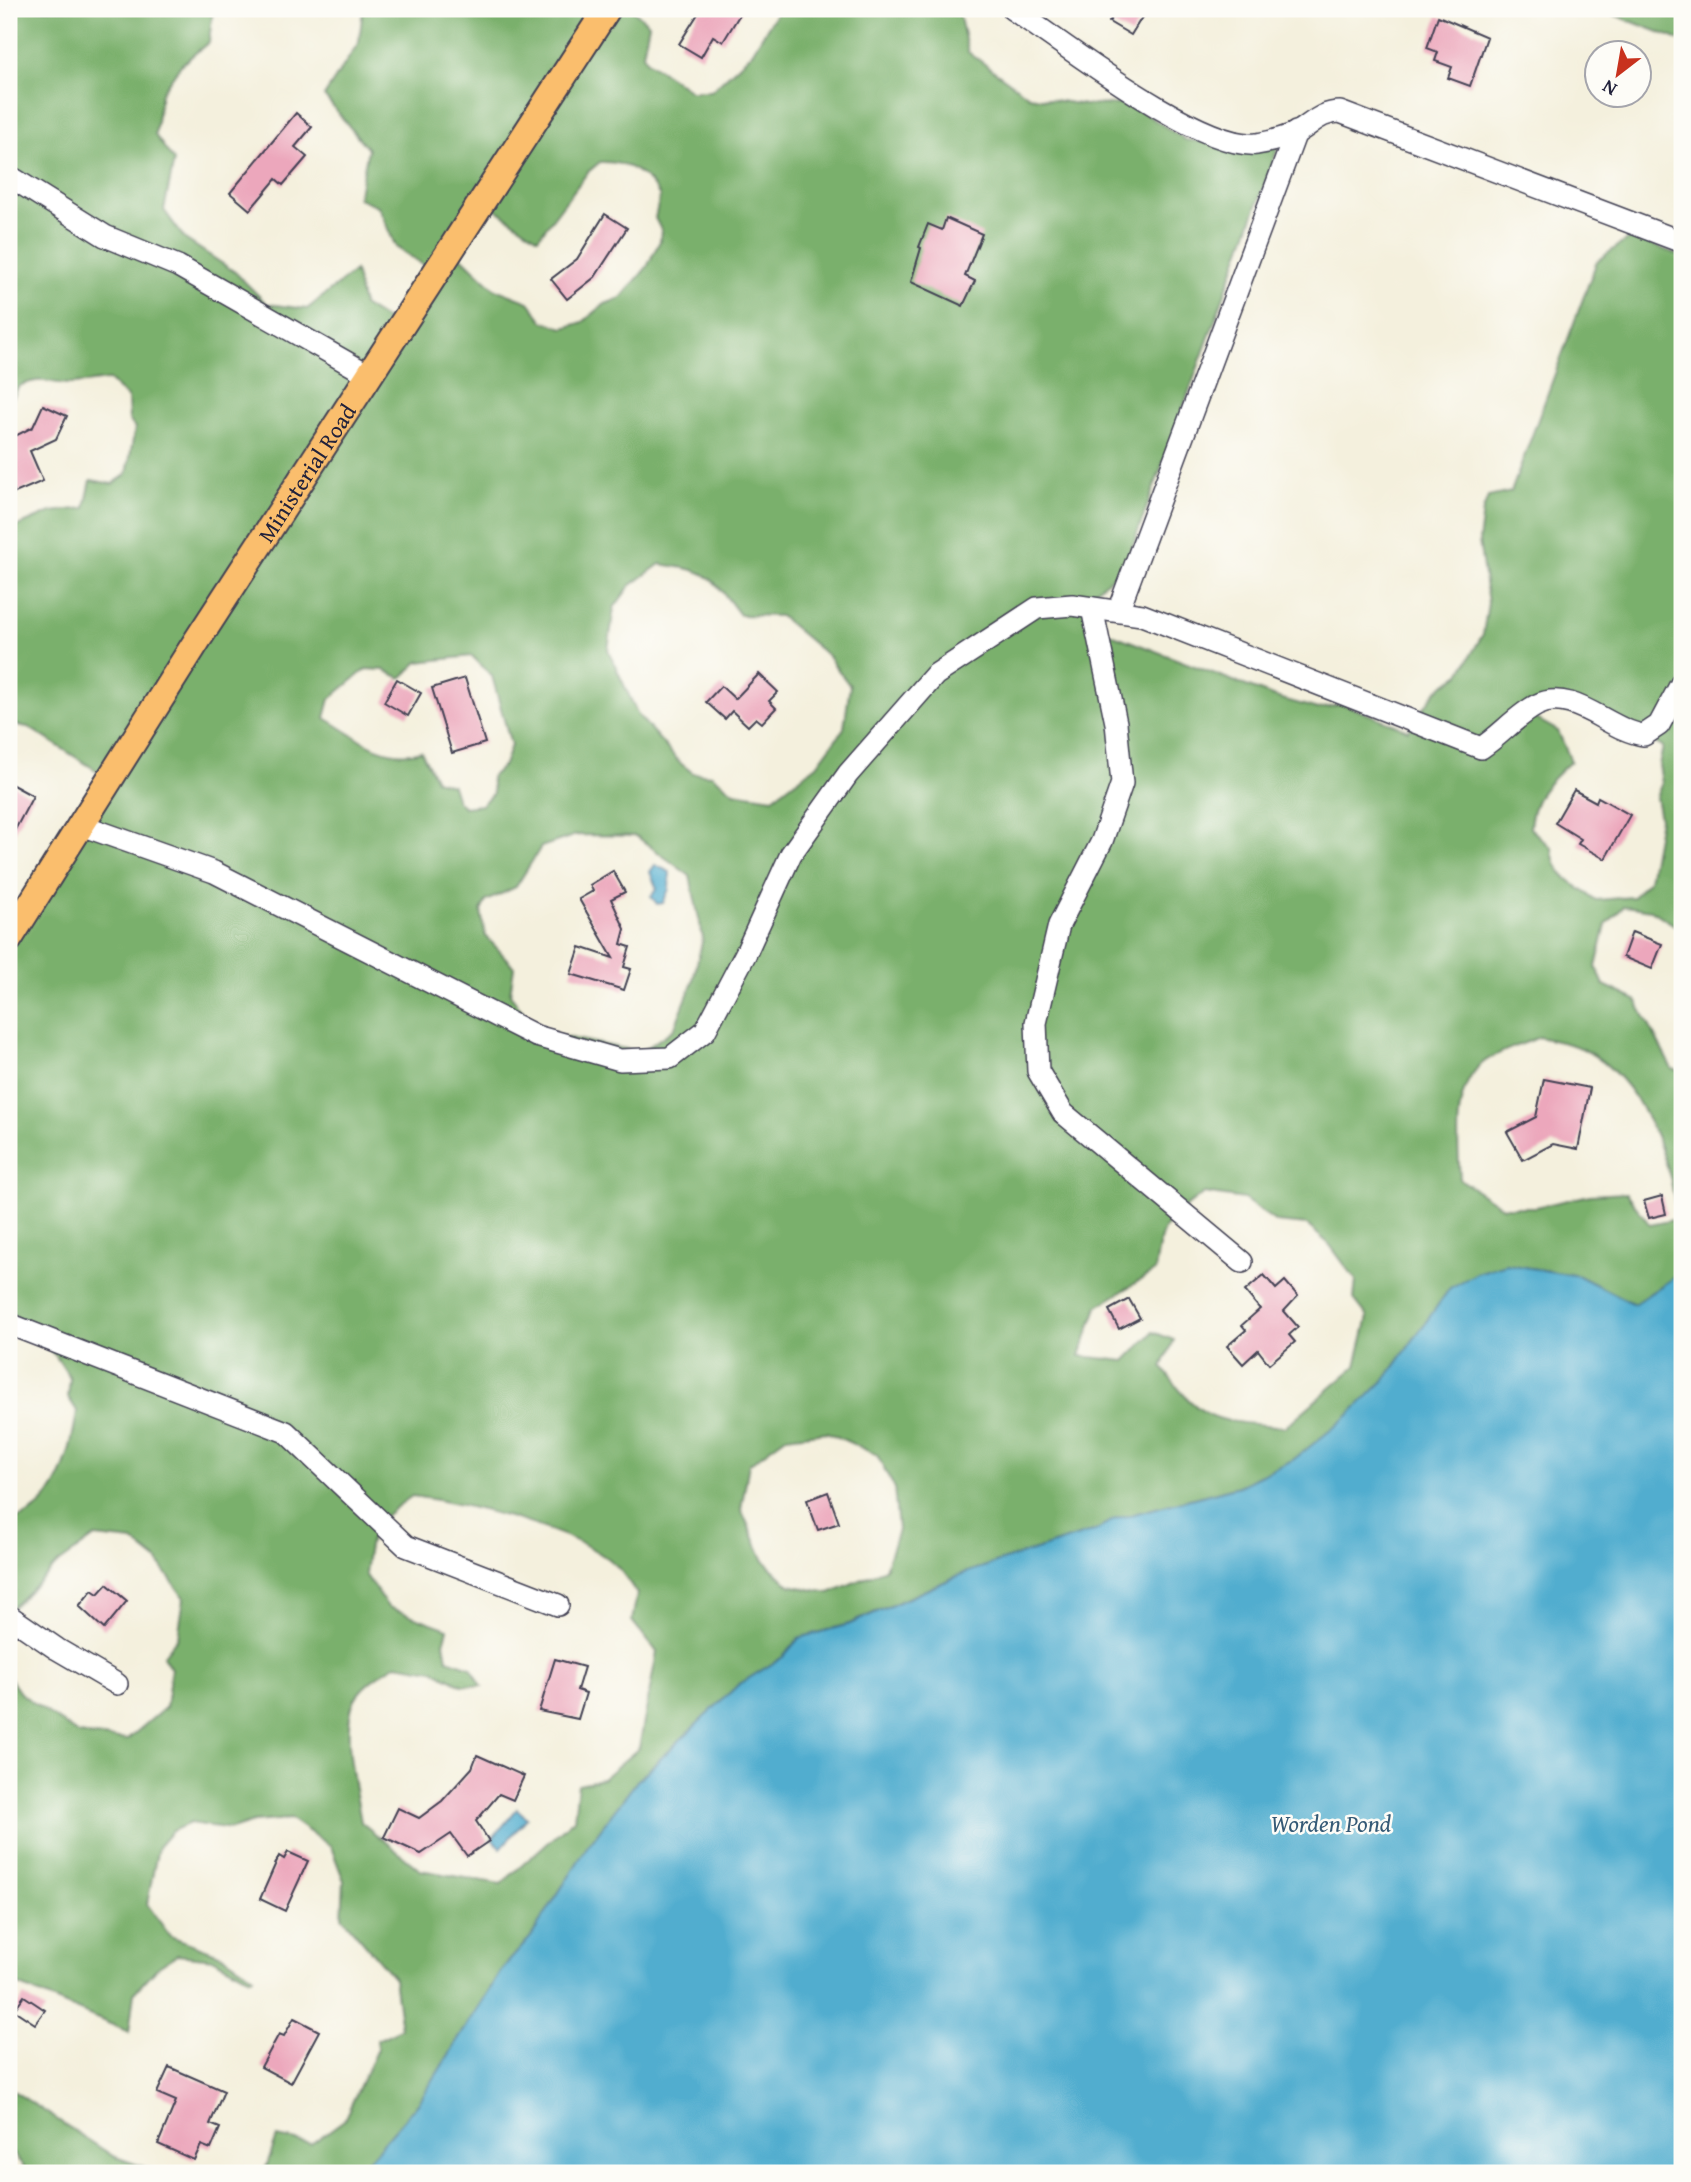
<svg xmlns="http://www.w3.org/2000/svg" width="1691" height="2182" font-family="'Gentium Book Plus',serif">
<rect width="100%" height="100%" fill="#fdfcf7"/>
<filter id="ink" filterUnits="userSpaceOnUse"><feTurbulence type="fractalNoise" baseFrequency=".0143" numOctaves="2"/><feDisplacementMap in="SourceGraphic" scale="14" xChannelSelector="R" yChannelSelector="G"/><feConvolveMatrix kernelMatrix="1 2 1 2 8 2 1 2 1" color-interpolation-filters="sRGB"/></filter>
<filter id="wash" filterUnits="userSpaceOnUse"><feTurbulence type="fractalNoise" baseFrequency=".00686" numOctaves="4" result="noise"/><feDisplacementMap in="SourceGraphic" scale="28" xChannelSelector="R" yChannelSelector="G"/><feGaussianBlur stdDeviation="1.57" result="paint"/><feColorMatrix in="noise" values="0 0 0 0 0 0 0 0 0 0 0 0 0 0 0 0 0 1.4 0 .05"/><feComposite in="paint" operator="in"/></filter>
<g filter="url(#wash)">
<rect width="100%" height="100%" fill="#f4f0dd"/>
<g fill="#7ab06c" stroke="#4e6954" stroke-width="2" fill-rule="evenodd">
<path d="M 9,9 L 213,9 L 209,42 L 181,65 L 161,93 L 155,135 L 174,161 L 164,210 L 185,239 L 235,272 L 267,304 L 307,309 L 355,271 L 363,305 L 398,327 L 434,272 L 396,247 L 378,206 L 358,198 L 368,149 L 324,96 L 359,42 L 363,9 L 632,9 L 649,24 L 643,54 L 647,61 L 691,91 L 711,91 L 751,54 L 779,9 L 958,9 L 968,52 L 1029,96 L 1085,105 L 1130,104 L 1186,140 L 1278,148 L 1129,556 L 1133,564 C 1109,580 1079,592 1088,625 L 1275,697 L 1318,709 L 1343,704 L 1408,730 L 1436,691 L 1460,674 L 1483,634 L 1488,603 L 1479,541 L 1483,510 L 1488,497 L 1511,492 L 1597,261 L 1631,237 L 1682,256 L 1682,930 L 1651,910 L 1624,906 L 1606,925 L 1596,967 L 1604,985 L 1636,1000 L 1672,1069 L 1682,1071 L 1682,1272 L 1634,1304 L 1579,1276 L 1506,1264 L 1450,1288 L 1387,1377 L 1348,1417 L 1293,1460 L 1239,1486 L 1115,1519 L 1097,1530 L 962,1574 L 849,1624 L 799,1638 L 783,1657 L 738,1685 L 637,1781 L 587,1847 L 531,1937 L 503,1968 L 420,2101 L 357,2173 L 264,2173 L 277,2137 L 311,2144 L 344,2120 L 377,2049 L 377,2040 L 401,2029 L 394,1978 L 342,1917 L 344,1881 L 331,1847 L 291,1819 L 253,1822 L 232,1829 L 190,1823 L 172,1831 L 158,1847 L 147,1904 L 170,1936 L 222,1955 L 253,1976 L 250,1978 L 214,1959 L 177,1955 L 157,1968 L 134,1993 L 129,2032 L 9,1981 L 9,1677 L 20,1693 L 78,1734 L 127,1740 L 166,1707 L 171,1669 L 163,1656 L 178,1637 L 184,1598 L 157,1560 L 133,1541 L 95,1537 L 56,1565 L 9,1611 L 9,1521 C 58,1511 71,1453 77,1411 L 68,1397 L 70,1378 L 55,1355 L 25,1331 L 9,1307 L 9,938 L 110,779 L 28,727 L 9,724 L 9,530 L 51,512 L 85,508 L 91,480 L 112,484 L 127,474 L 135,428 L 129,420 L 128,398 L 109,380 C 95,381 82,384 69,384 C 44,383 46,376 19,386 L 9,405 ZM 600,162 C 627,161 646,172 660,196 L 655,218 L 661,230 L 660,241 L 647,267 L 621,298 L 605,304 L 583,322 L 564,328 L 544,322 L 529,302 L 495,289 L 452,248 L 484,201 L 538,238 L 588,172 ZM 660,564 C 713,572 708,573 740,615 L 780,616 L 827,655 L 850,686 L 844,728 L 817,765 L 773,798 L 734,792 L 712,775 L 693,773 L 679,762 L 638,715 L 608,650 L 614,608 L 630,586 ZM 472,656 L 492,676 L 511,745 L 504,765 L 491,777 L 493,793 L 481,805 L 464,807 L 457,801 L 452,785 L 436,780 L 421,751 C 384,762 356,736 325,718 L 330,699 L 366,669 L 384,670 L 401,678 L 418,662 ZM 1525,708 L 1602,715 L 1663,747 L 1659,765 L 1662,783 L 1656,797 L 1660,819 L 1649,880 L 1633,897 L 1596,900 C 1576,885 1553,875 1552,848 L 1530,828 C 1532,795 1548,783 1571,761 L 1558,731 L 1528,714 ZM 576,835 L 636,836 L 690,876 L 703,938 L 692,984 L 674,1029 L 641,1052 L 550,1034 L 533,1025 L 510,994 L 514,967 L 485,935 L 481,911 L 486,901 L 516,887 L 541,847 ZM 1539,1037 C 1553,1041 1572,1043 1585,1050 C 1642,1081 1671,1158 1677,1219 L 1650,1225 L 1626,1193 L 1590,1195 L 1536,1207 L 1502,1207 L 1460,1179 C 1458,1143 1451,1087 1484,1062 C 1499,1051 1522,1045 1539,1037 ZM 1204,1193 L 1244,1199 L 1276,1222 L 1307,1225 L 1329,1244 L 1356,1280 L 1354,1299 L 1368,1317 L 1356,1366 L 1285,1427 C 1217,1420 1204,1426 1162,1367 L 1174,1340 L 1153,1332 L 1125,1361 L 1080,1356 L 1097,1307 L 1155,1271 C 1162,1220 1164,1224 1204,1193 ZM 827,1432 L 877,1455 L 894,1487 L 898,1530 L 885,1569 L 830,1593 L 789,1585 L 764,1561 L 741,1509 L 749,1464 L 786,1437 ZM 412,1496 C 463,1503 577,1530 614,1564 C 623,1571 630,1584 637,1594 L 632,1621 L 657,1652 L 639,1748 L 602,1779 L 578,1784 L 574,1819 L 501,1884 L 420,1870 L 361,1822 C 356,1790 340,1728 355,1699 C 364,1683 382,1674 396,1664 L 433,1670 L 462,1685 L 482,1686 L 471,1667 L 447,1659 L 444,1643 L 448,1629 L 388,1607 L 365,1574 C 371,1526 372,1524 412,1496 Z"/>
<path d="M 1599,9 L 1682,9 L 1682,41 Z"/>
<path d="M 9,2088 L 113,2156 L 160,2173 L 29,2173 L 9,2149 Z"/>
</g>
<g fill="#51adcf" stroke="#3a6885" stroke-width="2">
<path d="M 655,865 L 670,872 L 669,889 L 663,903 L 657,904 L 651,896 L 657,889 L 650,872 Z"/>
<path d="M 1506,1264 L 1579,1276 L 1634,1304 L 1682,1272 L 1682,2173 L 357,2173 L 420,2101 L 503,1968 L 531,1937 L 587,1847 L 637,1781 L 738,1685 L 783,1657 L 799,1638 L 850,1624 L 962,1574 L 1097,1530 L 1115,1519 L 1239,1486 L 1293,1460 L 1347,1417 L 1387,1377 L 1450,1288 L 1477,1273 Z"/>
<path d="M 517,1809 L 527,1818 L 501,1848 L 492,1839 Z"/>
</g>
<g id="blocks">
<g fill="#eca7bc">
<path d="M 701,9 L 743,9 L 723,42 L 713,36 L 701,57 L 679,44 Z"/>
<path d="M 1118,9 L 1147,9 L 1131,35 L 1109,22 Z"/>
<path d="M 1438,16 L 1487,37 L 1470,86 L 1448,78 L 1452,67 L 1435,61 L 1438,52 L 1427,48 Z"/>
<path d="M 296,113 L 312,127 L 295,147 L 307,157 L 283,185 L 276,179 L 250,210 L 230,193 Z"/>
<path d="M 605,214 L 627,228 L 595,277 L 567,299 L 551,279 L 577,259 Z"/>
<path d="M 946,218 L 982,234 L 965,276 L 975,281 L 963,306 L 911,282 L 921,248 L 919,247 L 928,224 L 942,230 Z"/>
<path d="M 43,405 L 67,416 L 56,439 L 30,451 L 43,481 L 15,493 L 9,480 L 9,439 L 33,427 Z"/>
<path d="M 759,674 L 778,692 L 769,701 L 776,708 L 762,723 L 756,718 L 748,726 L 732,711 L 725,719 L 706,702 L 721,686 L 735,699 Z"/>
<path d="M 465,678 L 485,743 L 452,753 L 432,688 Z"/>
<path d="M 397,679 L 421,693 L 408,716 L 384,702 Z"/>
<path d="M 9,783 L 33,796 L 9,841 Z"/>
<path d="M 1574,790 L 1596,802 L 1598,797 L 1630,815 L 1605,859 L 1578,844 L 1581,839 L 1555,823 Z"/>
<path d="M 613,871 L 625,892 L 611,899 L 625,929 L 621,944 L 630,947 L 624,967 L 631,969 L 624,990 L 571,974 L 580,947 L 613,958 L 579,899 L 593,891 L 590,885 Z"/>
<path d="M 1632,932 L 1662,944 L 1652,969 L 1623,957 Z"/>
<path d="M 1544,1079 L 1590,1088 L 1578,1149 L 1553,1144 L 1523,1160 L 1507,1132 L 1536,1117 Z"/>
<path d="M 1662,1196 L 1666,1214 L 1649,1218 L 1644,1201 Z"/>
<path d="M 1264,1275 L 1276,1289 L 1285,1281 L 1298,1296 L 1284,1311 L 1298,1327 L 1289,1335 L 1295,1342 L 1269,1364 L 1258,1350 L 1243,1364 L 1227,1346 L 1246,1330 L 1242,1325 L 1260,1309 L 1245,1291 Z"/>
<path d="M 1129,1299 L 1140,1318 L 1119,1329 L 1109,1310 Z"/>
<path d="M 828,1492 L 839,1523 L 818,1530 L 807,1500 Z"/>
<path d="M 107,1584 L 127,1601 L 104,1629 L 79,1606 L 92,1590 L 98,1594 Z"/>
<path d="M 555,1659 L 584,1667 L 577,1690 L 586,1693 L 578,1719 L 539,1711 Z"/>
<path d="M 477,1755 L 524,1776 L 513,1800 L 499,1794 L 476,1821 L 489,1841 L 467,1856 L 451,1834 L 421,1854 L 384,1837 L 398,1808 L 419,1818 L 442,1801 L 472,1768 Z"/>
<path d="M 288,1852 L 308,1861 L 285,1911 L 260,1899 L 279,1856 L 284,1859 Z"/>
<path d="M 24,1996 L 45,2010 L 35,2024 L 14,2010 Z"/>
<path d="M 294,2018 L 319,2031 L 291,2083 L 261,2067 L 279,2034 L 284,2036 Z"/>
<path d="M 169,2067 L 224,2091 L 210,2124 L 220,2128 L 211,2149 L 201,2145 L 194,2160 L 158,2144 L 176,2101 L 157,2093 Z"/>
</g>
</g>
</g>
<g filter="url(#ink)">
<use href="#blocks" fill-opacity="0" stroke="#424153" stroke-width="2"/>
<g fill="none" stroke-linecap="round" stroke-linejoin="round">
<g stroke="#424153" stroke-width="24">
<g id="minor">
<path d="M 1012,9 C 1062,42 1199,150 1257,144 C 1269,142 1287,137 1298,132 C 1313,123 1321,112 1340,112 L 1682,242"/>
<path d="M 9,176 L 105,236 L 178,266 L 369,375"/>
<path d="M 1092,608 L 1116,723 L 1122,783 L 1102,841 L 1059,925 L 1036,1023 L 1038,1071 L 1063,1113 L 1242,1262"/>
<path d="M 1118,611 L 1296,132"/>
<path d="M 81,825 L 214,872 L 536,1036 L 620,1060 L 670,1058 L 705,1031 L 746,953 L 791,854 L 848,774 L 935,675 L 1037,608 L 1072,605 L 1142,615 L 1481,748 C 1500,736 1517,715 1537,705 C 1573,687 1609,731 1644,735 L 1659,725 L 1682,682"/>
<path d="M 9,1324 L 286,1432 L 406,1546 L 558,1605"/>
<path d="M 9,1616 L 57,1649 L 117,1684"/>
</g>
</g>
<g stroke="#424153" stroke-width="30">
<g id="major">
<path id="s1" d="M 9,939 L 198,639 L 607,9"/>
</g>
</g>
<use href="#minor" stroke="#fff" stroke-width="21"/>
<use href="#major" stroke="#fabe6d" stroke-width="26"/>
</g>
</g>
<g text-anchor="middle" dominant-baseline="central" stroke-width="5" stroke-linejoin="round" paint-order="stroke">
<g font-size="23" fill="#22223b" stroke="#fdfcf7">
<text stroke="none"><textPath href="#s1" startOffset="553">Ministerial Road</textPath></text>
</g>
<g font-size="24" font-style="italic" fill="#355a76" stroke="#fdfcf7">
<text x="1331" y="1823">Worden Pond</text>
</g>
</g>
<rect width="1691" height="2182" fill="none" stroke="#fdfcf7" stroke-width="35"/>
<g transform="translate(1618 74) rotate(211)"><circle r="33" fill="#fdfcf7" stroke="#a5a5ac" stroke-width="2"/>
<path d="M0-5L12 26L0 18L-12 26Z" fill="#c8321e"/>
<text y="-10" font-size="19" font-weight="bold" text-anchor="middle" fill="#22223b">N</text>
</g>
</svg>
